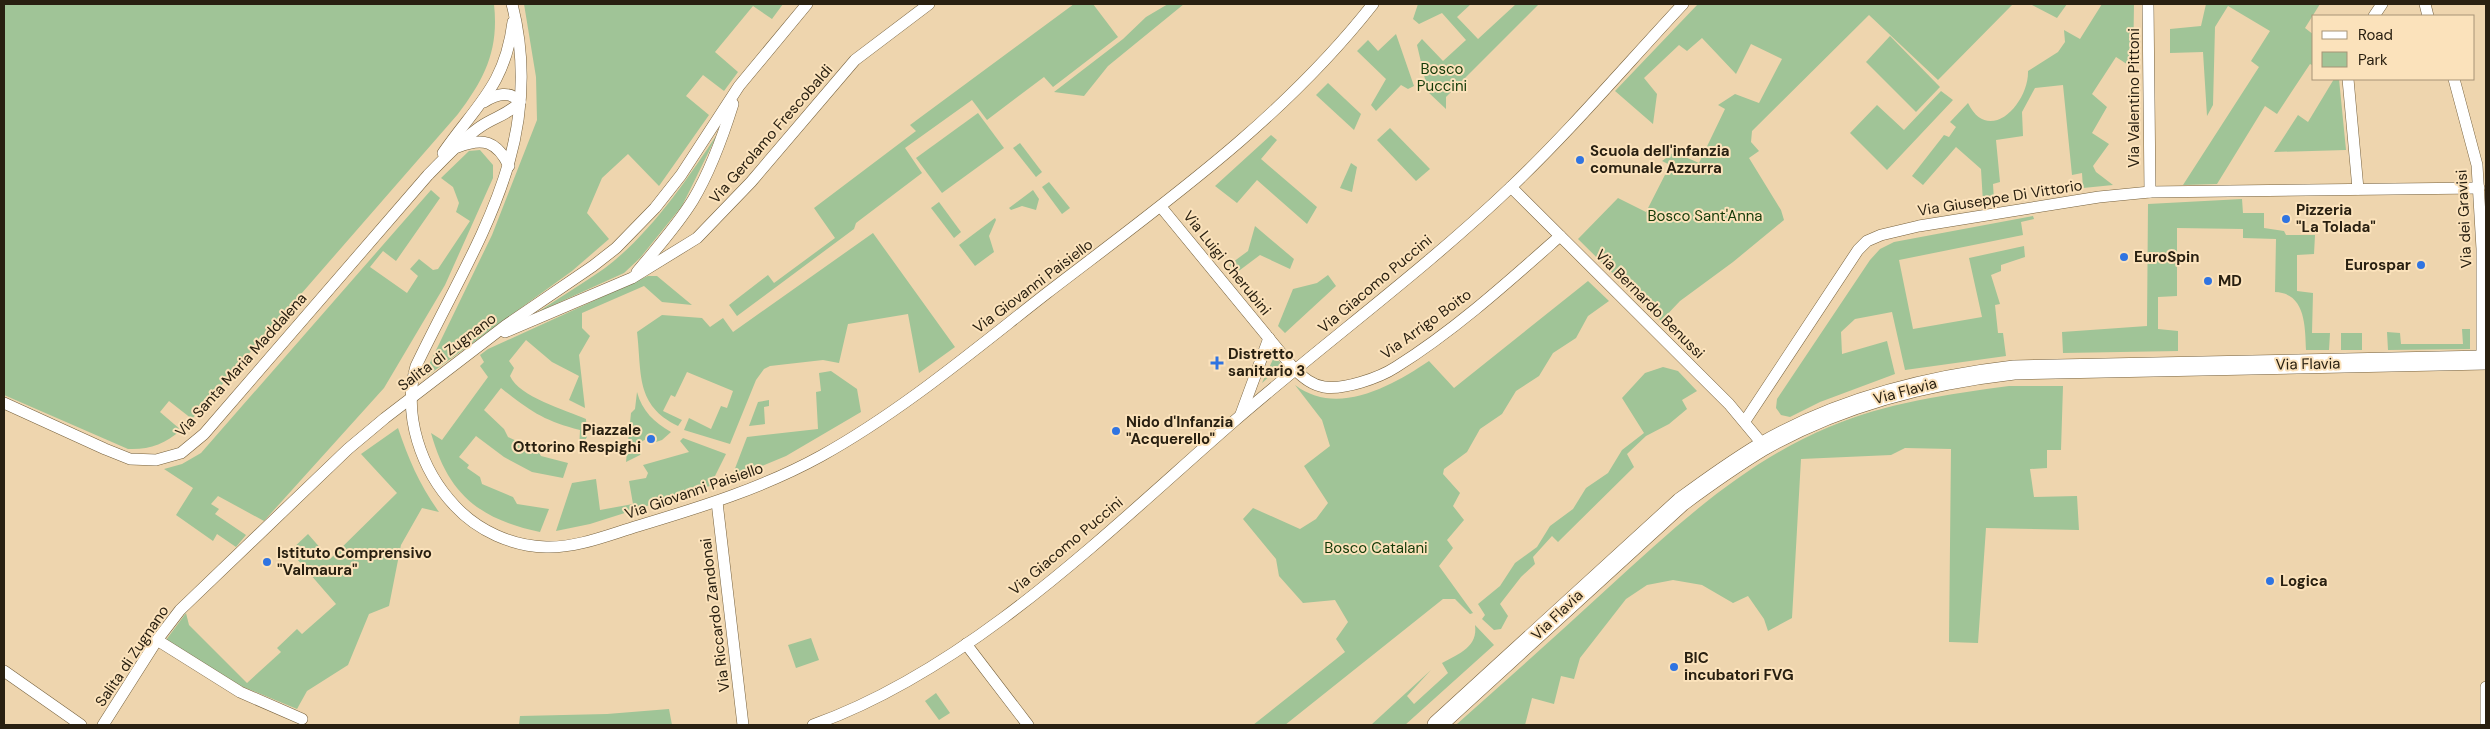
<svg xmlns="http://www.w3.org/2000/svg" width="2490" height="729" font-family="'DM Sans',sans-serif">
<rect width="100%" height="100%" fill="#eed5ae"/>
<g fill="#a0c497">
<path d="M 4,4 L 494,4 C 499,50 485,78 458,114 L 192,419 L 169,401 L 160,412 L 181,430 C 165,444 149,450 128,449 L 4,395 Z"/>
<path d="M 524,4 L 783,4 L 772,19 L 753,6 L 715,52 L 738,72 L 724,91 L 703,75 L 686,96 L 709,115 L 659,186 L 628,154 L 602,178 L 587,213 L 609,239 L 572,271 L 427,376 L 424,375 L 492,235 L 537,120 L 536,77 Z"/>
<path d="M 1074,4 L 1093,4 L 1118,37 L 1053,87 L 1044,77 L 987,120 L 972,100 L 905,148 L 922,173 L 856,223 L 854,229 L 737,316 L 729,305 L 768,275 L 774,283 L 835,238 L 814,208 L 916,131 L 910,125 Z"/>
<path d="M 1168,4 L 1184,4 L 1108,66 L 1084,96 L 1054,92 L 1123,39 L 1146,17 Z"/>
<path d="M 1418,4 L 1471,4 L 1457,17 L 1478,39 L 1516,4 L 1539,4 L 1446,97 L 1446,109 L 1428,92 L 1417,45 L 1422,39 L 1443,61 L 1466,40 L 1442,13 L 1419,24 L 1413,19 Z"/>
<path d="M 1698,4 L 2013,4 L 1938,80 L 1869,15 L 1752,131 L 1751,142 L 1759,151 L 1749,158 L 1781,210 L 1784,220 L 1733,262 L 1680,301 L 1661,321 L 1578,239 L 1618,198 L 1646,212 L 1670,165 L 1662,161 L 1674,152 L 1699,163 L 1725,109 L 1718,105 L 1735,94 L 1759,103 L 1782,59 L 1751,44 L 1736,74 L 1702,38 L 1687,51 L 1679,45 L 1644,78 L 1657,94 L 1653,124 L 1615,91 Z"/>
<path d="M 2030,4 L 2067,4 L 2057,18 Z"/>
<path d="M 2102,4 L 2134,4 L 2133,68 L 2116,57 L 2092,94 L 2107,107 L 2092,133 L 2109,144 L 2093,166 L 2096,172 L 2113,185 L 2083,188 L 2082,173 L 2072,175 L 2063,85 L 2035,88 L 2022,112 L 2023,136 L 1996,140 L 2000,182 L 1993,184 L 1994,201 L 1983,203 L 1981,169 L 1956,147 L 1923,185 L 1912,176 L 1944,135 L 1949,137 L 1956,127 L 1950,122 L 1968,103 C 1989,146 2029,103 2028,71 L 2058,52 L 2065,42 L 2064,30 L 2080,39 Z"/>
<path d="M 2206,4 L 2320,4 L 2305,28 L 2314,35 L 2314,66 L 2310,64 L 2277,114 L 2265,106 L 2217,184 L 2183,185 L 2259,67 L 2251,61 L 2270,31 L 2228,6 L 2215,27 L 2213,105 L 2207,116 L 2203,52 L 2170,53 L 2170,29 L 2201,26 Z"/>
<path d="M 1396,34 L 1414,86 L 1408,89 L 1401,85 L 1376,111 L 1371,105 L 1386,79 L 1357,51 L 1368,40 L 1378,51 Z"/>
<path d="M 1890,36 L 1940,87 L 1916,112 L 1866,62 Z"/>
<path d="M 2334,79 L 2339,79 L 2346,150 L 2274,152 L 2298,115 L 2308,122 Z"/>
<path d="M 1328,83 L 1361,114 L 1354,130 L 1316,95 Z"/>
<path d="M 1941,91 L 1953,100 L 1887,170 L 1850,133 L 1877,105 L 1904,130 Z"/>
<path d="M 978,113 L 1004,148 L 942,193 L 916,158 Z"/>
<path d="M 1390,128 L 1430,169 L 1416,181 L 1377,140 Z"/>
<path d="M 718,133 L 682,206 L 640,258 L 624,273 L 538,312 C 560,297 584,283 605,268 C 651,233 686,181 718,133 Z"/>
<path d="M 1271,135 L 1277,140 L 1261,159 L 1317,207 L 1307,224 L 1257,180 L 1237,203 L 1215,186 Z"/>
<path d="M 1020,143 L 1042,172 L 1036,177 L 1013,148 Z"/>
<path d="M 480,150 L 493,165 L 493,178 L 445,285 L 384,388 L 264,521 L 218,496 L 211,504 L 219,509 L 215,514 L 246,535 L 236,547 L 217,534 L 213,541 L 176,515 L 193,488 L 164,469 L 182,464 L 201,453 L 431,190 L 440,198 L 396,261 L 383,251 L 370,267 L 407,293 L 418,276 L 410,269 L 419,259 L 433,270 L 438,269 L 470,221 L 456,212 L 459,203 L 453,187 L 441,178 L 469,151 Z"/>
<path d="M 1351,163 L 1357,167 L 1352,192 L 1340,188 Z"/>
<path d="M 1049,182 L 1070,208 L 1062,214 L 1042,187 Z"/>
<path d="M 1033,190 L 1039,199 L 1036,210 L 1022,206 L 1011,210 L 1009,208 Z"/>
<path d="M 2242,199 L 2243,213 L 2264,213 L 2264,228 L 2284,231 L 2286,235 L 2315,235 L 2314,254 L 2297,255 L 2297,291 L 2313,293 L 2312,333 L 2330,333 L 2329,350 L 2306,350 C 2305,327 2306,293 2275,292 L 2276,239 L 2243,238 L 2243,229 L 2177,228 L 2177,296 L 2158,297 L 2158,329 L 2178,331 L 2178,351 L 2063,353 L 2062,332 L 2147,326 L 2148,204 Z"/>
<path d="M 939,202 L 961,232 L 954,238 L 931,208 Z"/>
<path d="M 2033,216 L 2034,219 L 2021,222 L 2023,235 L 1899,260 L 1913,329 L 1982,317 L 1969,258 L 2024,246 L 2025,257 L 2001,265 L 2001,271 L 1991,275 L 2000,304 L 1995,305 L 1998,333 L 2003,333 L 2006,356 L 1905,370 L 1892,312 L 1855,319 L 1841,332 L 1842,354 L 1887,341 L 1895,374 L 1820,402 L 1790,417 L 1781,415 L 1776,408 L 1777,399 L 1870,260 L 1880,249 L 1894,242 Z"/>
<path d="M 995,218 L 996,220 L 989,236 L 994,252 L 975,266 L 959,245 Z"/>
<path d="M 1255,226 L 1294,259 L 1290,269 L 1260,255 L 1236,273 L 1229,265 L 1248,251 Z"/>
<path d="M 873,233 L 955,347 L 919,373 L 908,314 L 848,324 L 839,363 L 823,360 L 770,366 L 764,369 L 756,380 L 730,444 L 684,430 L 689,418 L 711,429 L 721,406 L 727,408 L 733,391 L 687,372 L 675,397 L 671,395 L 663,411 L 682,420 L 678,426 C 635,405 642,374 637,332 L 662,315 L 702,318 L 710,327 L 723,318 L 733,332 Z"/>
<path d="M 1328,275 L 1336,286 L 1285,333 L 1278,326 L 1293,289 L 1317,283 Z"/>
<path d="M 648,276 L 657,276 L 692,305 L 662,302 L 644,286 L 582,313 L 582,328 L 590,336 L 579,355 L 585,408 L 569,400 L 579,376 L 552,362 L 526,340 L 509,361 L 514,368 L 510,376 C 519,397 566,410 586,419 L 587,437 L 579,450 L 580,430 C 544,421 530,411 501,388 L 484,410 L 504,429 L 508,437 L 538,451 L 541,456 L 568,463 L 563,478 L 532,472 L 504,457 L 476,436 L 459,457 L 469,465 L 467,468 L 480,477 L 482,484 L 513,497 L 517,504 L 549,509 L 540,532 C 479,519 448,494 431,433 L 442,440 L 488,377 L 480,366 L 484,362 L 480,355 L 488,349 Z"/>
<path d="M 1588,281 L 1609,301 L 1588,316 L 1576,338 L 1553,353 L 1539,376 L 1516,391 L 1502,414 L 1480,429 L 1467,452 L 1444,469 L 1443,474 L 1460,493 L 1453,506 L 1464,520 L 1447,540 L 1453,548 L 1439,566 L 1473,613 L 1470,614 L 1455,599 L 1443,599 L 1285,725 L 1253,725 L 1345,652 L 1336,639 L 1348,622 L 1335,600 L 1303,603 L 1279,576 L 1276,559 L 1243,519 L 1253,508 L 1300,529 L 1316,519 L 1328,503 L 1304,466 L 1330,446 L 1322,420 L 1295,385 C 1337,417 1392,386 1429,361 L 1454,388 Z"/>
<path d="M 2462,329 L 2470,329 L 2470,349 L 2388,350 L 2387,332 L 2400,333 L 2401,344 L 2463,344 Z"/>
<rect x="2341" y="333" width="21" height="17"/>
<path d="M 1275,355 L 1282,365 L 1262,383 Z"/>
<path d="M 1663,367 L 1678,371 L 1697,391 L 1682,400 L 1687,409 L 1669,424 L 1646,436 L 1627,454 L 1634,467 L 1558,542 L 1552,536 L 1533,557 L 1535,564 L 1521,577 L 1500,604 L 1508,616 L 1501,629 L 1494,630 L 1482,619 L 1485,615 L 1478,604 L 1500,586 L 1515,563 L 1537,547 L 1550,526 L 1573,509 L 1586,488 L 1608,473 L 1622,450 L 1644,433 L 1622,398 L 1645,373 Z"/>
<path d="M 831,371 L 857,389 L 861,412 L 786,456 L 731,479 L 747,437 L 818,429 L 816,392 L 821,391 L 819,373 Z"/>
<path d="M 2009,386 L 2063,386 L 2061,450 L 2047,450 L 2047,468 L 2030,469 L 2034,497 L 2077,496 L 2079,530 L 1986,528 L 1978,643 L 1949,642 L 1951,449 L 1905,448 L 1891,455 L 1801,459 L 1792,618 L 1768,631 L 1764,619 L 1748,596 L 1733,603 L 1702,585 L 1673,580 L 1647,585 L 1626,599 L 1580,658 L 1574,679 L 1561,676 L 1554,704 L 1532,698 L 1525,725 L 1457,724 C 1508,679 1559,633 1609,587 C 1677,525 1743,463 1829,427 C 1885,403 1949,394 2009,386 Z"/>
<path d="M 637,392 C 642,411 654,422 671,432 L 662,440 L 650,444 L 646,439 L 638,444 L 642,451 L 640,455 L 626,462 L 631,413 L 635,409 Z"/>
<path d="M 769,400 L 769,406 L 764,407 L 765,424 L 749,426 L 758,402 Z"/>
<path d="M 398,428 C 408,458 420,486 439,512 L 422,508 L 401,545 L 389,606 L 369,614 L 348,665 L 307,691 L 297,709 L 241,686 L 166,640 L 186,613 L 189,625 L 247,683 L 281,652 L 277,648 L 297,629 L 302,634 L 336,604 L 290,551 L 308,534 L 330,559 L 397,493 L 361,454 Z"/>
<path d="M 683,438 L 726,454 L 710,486 L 590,524 L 556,531 L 572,483 L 596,479 L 600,510 L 633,504 L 629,481 L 646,478 L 648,473 L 643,465 L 689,452 L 680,441 Z"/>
<path d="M 1475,625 L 1494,645 L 1405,725 L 1371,725 L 1431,670 L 1407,696 L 1414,704 L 1448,673 L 1442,663 C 1460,653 1478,647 1475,625 Z"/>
<path d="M 811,638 L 819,660 L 796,668 L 788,645 Z"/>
<path d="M 936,693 L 950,713 L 939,720 L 925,701 Z"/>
<path d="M 669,709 L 672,725 L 519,725 L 520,716 L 607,714 Z"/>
</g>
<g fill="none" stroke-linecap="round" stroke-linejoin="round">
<g stroke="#76613d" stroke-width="12">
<g id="minor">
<path d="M 512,4 C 548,145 473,246 416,366 C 402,415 421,470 455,506 C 478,531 512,546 546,547 C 577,548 608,535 638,526 C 701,507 763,488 821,456 C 902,411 974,350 1047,293 C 1163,204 1282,120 1373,4"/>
<path d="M 2148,4 L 2150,192"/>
<path d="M 2425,4 L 2428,16"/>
<path d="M 2374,16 L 2382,4"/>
<path d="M 2348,79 L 2358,189"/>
<path d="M 2454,79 L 2477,165 L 2482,249 L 2482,360"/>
<path d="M 484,102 C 496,94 510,90 520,102"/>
<path d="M 458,147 C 483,137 497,141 509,166"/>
<path d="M 443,153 C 476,105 505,86 513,22"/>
<path d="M 1511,187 L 1729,404 L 1764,446"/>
<path d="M 1161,207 L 1295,370 C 1304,378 1312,385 1324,387 C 1344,390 1379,378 1396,367 C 1455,330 1508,282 1560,236"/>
<path d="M 637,272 C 656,249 677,226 693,200 C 711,170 723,136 733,104"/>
<path d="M 505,332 L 632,278 L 697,238 L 751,182 L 855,60 L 929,4"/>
<path d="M 4,403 L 105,449 L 130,459 L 156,460 L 181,453 L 204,434 L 428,175 C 445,158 461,140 480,127 C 494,117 508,115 520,102"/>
<path d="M 1241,414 L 1269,338"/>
<path d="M 1745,421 L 1858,250 L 1867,241 L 1881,235 L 1919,226 L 2099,197 L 2150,192 L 2479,188"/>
<path d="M 717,502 L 743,725"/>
<path d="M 157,640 L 240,692 L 302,719"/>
<path d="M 966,644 L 1028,725"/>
<path d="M 4,671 L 81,725"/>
<path d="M 103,725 L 157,640 L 180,610 L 348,449 L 385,418 L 505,326 L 593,266 L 616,248 L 655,208 L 681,175 L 739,86 L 807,4"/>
<path d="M 813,725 C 972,668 1107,532 1232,423 C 1324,343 1423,271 1511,187 C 1571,130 1627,64 1683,4"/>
<path d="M 2486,725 L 2486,687"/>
</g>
</g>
<g stroke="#76613d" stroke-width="20">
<path id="primary" d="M 1437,725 L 1681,502 C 1708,482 1735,463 1763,446 C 1840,402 1927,380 2014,370 L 2486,360"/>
</g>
<use href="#minor" stroke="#fff" stroke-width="11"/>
<use href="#primary" stroke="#fff" stroke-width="19"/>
</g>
<g fill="#3074e1" stroke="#fbe2bb" stroke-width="2">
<circle cx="1580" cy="160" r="5"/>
<circle cx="2286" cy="219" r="5"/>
<circle cx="2124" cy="257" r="5"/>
<circle cx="2421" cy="265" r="5"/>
<circle cx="2208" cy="281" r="5"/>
<path d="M1214.5 355.5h5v5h5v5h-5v5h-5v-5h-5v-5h5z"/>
<circle cx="1116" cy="431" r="5"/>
<circle cx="651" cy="439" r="5"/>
<circle cx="267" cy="562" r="5"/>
<circle cx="2270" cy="581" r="5"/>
<circle cx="1674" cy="667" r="5"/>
</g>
<g text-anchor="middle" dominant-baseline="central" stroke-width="4" stroke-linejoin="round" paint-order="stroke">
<g font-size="15" fill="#133a08" stroke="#fbe2bb">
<text x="1442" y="69">Bosco<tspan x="1442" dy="17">Puccini</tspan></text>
<text x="1705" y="216">Bosco Sant'Anna</text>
<text x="1376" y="548">Bosco Catalani</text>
</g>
<g font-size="15" fill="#292011" stroke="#fbe2bb">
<text transform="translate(2134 98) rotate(-90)">Via Valentino Pittoni</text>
<text transform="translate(771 134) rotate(-49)">Via Gerolamo Frescobaldi</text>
<text transform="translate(2000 198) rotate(-9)">Via Giuseppe Di Vittorio</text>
<text transform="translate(2464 219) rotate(-93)">Via dei Gravisi</text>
<text transform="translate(1227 263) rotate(51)">Via Luigi Cherubini</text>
<text transform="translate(1375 284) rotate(-40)">Via Giacomo Puccini</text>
<text transform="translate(1033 286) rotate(-37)">Via Giovanni Paisiello</text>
<text transform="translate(1650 304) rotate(45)">Via Bernardo Benussi</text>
<text transform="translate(1426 324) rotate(-36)">Via Arrigo Boito</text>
<text transform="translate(447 352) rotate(-37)">Salita di Zugnano</text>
<text transform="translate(2308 364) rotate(-1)">Via Flavia</text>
<text transform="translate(241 365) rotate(-48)">Via Santa Maria Maddalena</text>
<text transform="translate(1905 391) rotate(-15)">Via Flavia</text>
<text transform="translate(694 491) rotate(-19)">Via Giovanni Paisiello</text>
<text transform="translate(1066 546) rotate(-40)">Via Giacomo Puccini</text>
<text transform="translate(715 615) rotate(-97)">Via Riccardo Zandonai</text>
<text transform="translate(1557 615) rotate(-44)">Via Flavia</text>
<text transform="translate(132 656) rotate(-56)">Salita di Zugnano</text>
</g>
<g font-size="15" font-weight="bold" fill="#292011" stroke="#fbe2bb" text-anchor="start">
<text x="1590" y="151">Scuola dell'infanzia<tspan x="1590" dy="17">comunale Azzurra</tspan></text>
<text x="2296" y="210">Pizzeria<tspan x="2296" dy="17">"La Tolada"</tspan></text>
<text x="2134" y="257">EuroSpin</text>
<text x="2411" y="265" text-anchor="end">Eurospar</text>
<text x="2218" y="281">MD</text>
<text x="1228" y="354">Distretto<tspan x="1228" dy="17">sanitario 3</tspan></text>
<text x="1126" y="422">Nido d'Infanzia<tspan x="1126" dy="17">"Acquerello"</tspan></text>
<text x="641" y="430" text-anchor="end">Piazzale<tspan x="641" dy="17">Ottorino Respighi</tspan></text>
<text x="277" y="553">Istituto Comprensivo<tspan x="277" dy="17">"Valmaura"</tspan></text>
<text x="2280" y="581">Logica</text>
<text x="1684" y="658">BIC<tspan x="1684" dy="17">incubatori FVG</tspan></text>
</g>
</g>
<rect width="2490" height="729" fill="none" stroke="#292011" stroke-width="10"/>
<rect x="2312" y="15" width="162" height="65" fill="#fbe2bb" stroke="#a79477"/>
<rect x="2322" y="31" width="25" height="8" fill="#ffffff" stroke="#a79477"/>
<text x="2358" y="40" font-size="15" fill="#292011">Road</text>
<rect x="2322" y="52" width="25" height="15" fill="#a0c497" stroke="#a79477"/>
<text x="2358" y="65" font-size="15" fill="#292011">Park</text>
</svg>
